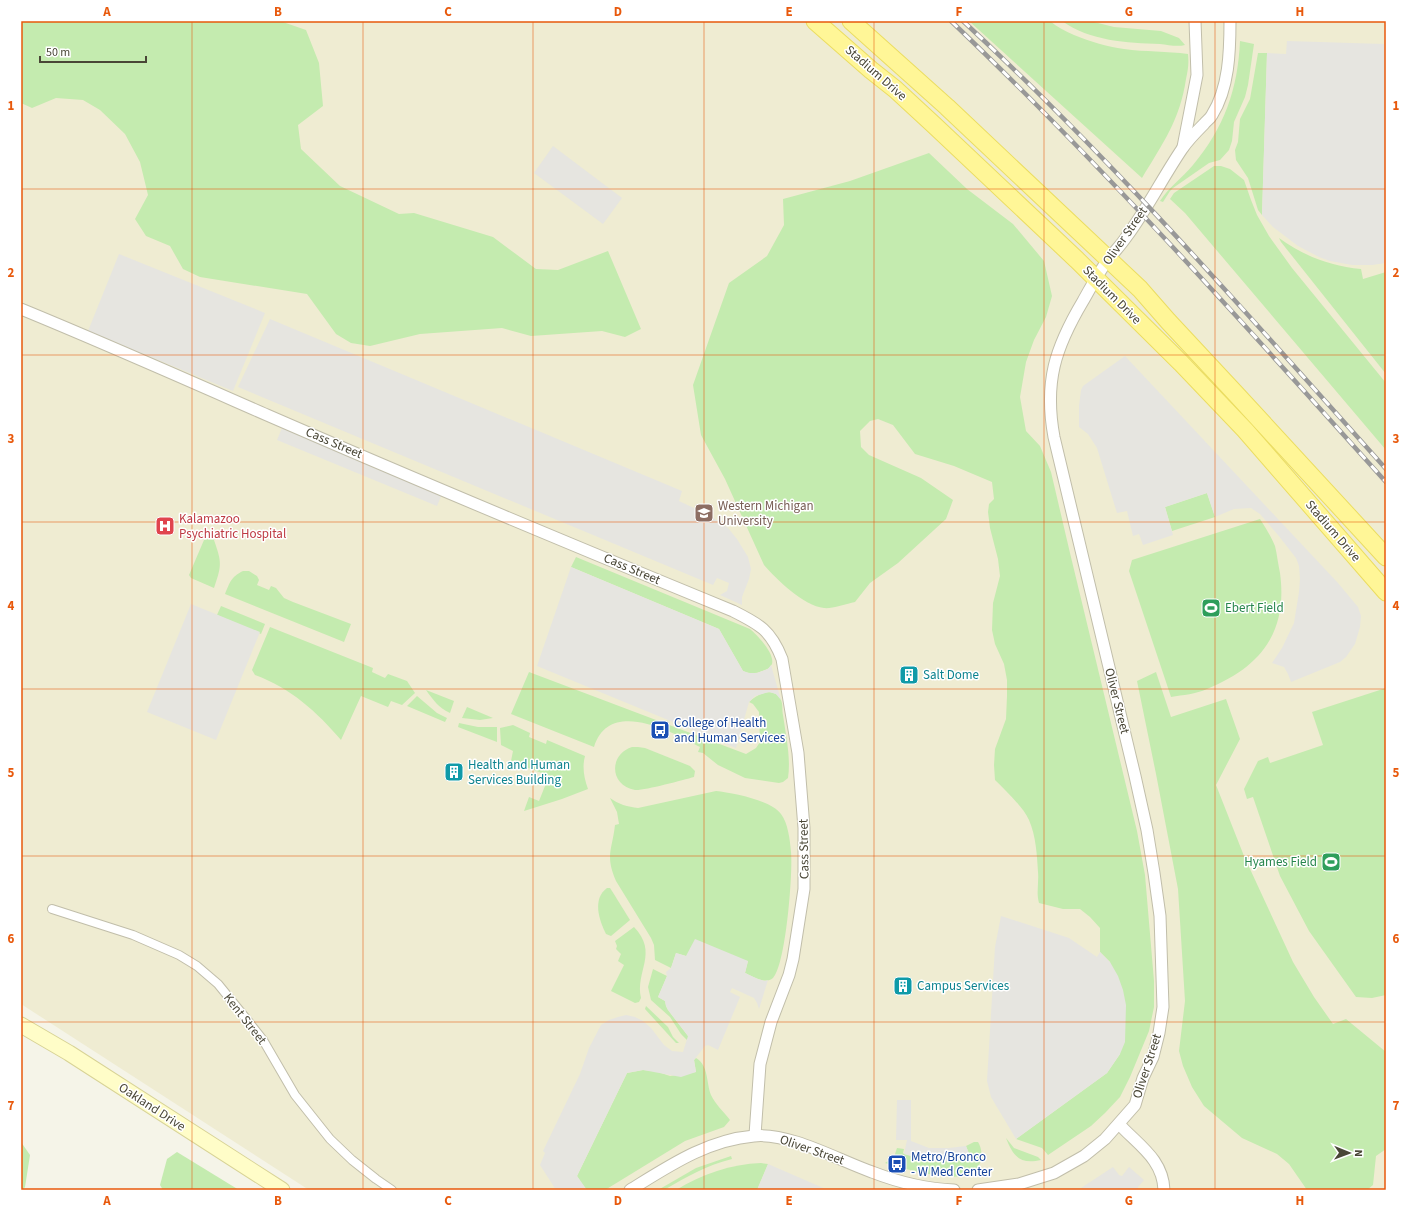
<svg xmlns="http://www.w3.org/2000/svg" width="1407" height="1211" font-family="'Source Sans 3',sans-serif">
<rect width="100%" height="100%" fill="#f5f4e8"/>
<path fill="#efecd2" d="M 21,21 L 1386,21 L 1386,1190 L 309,1190 L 21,1004 Z"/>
<g fill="#c4ebaf">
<path d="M 21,21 L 280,21 L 306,30 L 319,63 L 323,106 L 298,125 L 301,149 L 340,186 L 399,214 L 414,213 L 493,237 L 536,269 L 558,270 L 608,251 L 641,329 L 625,337 L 602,331 L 531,336 L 502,328 L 420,334 L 370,346 L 351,343 L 336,334 L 307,294 L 200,277 L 183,269 L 170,246 L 146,236 L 135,219 L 148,195 L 140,162 L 125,134 L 100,110 L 83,100 L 56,98 L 32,108 L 21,103 Z"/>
<path d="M 969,21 L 1050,21 C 1057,27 1065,31 1074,35 C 1089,41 1107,47 1124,49 C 1145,52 1167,51 1188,54 C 1189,63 1188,70 1186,79 C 1180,120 1163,143 1142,178 Z"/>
<path d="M 1062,21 L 1090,21 L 1114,27 L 1161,31 L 1179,38 L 1185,45 C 1178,47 1168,45 1160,44 C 1127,43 1090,41 1062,21 Z"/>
<path d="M 1240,41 L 1254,44 L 1248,85 L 1245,97 L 1234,122 L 1232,141 L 1229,150 L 1220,160 L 1209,163 L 1173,188 L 1170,191 L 1163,202 L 1160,201 C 1169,187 1182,178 1193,165 C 1224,128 1238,89 1240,41 Z"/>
<path d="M 1258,53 L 1267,53 L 1262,215 L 1258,210 L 1248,178 L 1236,160 L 1235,150 L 1238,142 L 1240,119 L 1250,99 Z"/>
<path d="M 929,153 L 967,189 L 1013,224 L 1044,261 L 1052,296 L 1046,317 L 1034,340 L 1026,362 L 1020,397 L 1026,431 L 1040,446 L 1051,472 L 1070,553 L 1137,831 L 1145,875 L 1154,981 L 1154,1007 L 1149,1031 L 1130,1077 L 1120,1097 L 1105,1113 L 1091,1126 L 1048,1155 L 1042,1148 L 1016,1139 L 1107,1073 L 1120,1054 L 1110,962 L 1100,952 L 1100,928 L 1090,917 L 1080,909 L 1063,909 L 1039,903 C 1036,893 1039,883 1038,872 C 1037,855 1036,836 1029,820 C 1023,807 1006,791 995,780 L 994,765 L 995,749 L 1006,719 L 1007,696 L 1007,680 L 1004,664 L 995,644 L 992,630 L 993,603 L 1000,576 L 998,559 L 990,528 L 988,512 L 989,504 L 994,499 L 992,482 L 954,466 L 915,454 L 893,425 L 878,419 L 870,421 L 860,431 L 861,447 L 869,455 L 921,478 L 953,500 L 946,519 L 898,563 L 870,583 L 855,602 C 846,604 831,609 824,608 C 804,606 776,579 764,565 L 725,479 L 701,435 L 693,385 L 729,283 L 767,256 L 784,225 L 783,199 L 850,181 Z"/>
<path d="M 1214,166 L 1221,166 L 1230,169 L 1244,180 L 1251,200 L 1257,215 L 1269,236 L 1292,268 L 1386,383 L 1386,450 L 1185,213 L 1170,199 L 1174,193 Z"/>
<path d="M 1279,238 C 1304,256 1330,266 1361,269 L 1363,279 L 1386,272 L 1386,374 L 1281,242 Z"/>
<path d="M 1207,493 L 1215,517 L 1172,531 L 1165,507 Z"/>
<path d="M 1260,519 C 1265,527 1271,536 1275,546 C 1277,554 1278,564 1280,573 C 1288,632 1261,667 1207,689 C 1196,694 1183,695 1171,697 L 1129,571 L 1132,560 Z"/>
<path d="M 213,537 C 221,561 223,563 214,588 L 191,578 L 189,575 L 204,540 Z"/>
<path d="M 576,557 L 750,629 C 757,635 775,653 772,664 C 770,668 766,670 762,671 C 755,674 750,674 743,671 L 719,629 L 571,567 Z"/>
<path d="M 243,571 L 249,571 L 257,576 L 259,580 L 257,585 L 269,590 L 271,586 L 276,588 L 284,598 L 293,602 L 351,624 L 344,642 L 225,594 C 230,582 231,577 243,571 Z"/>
<path d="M 221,606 L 265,624 L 261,634 L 217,615 Z"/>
<path d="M 270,627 L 373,668 L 372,672 L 385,678 L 388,674 L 407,681 L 415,693 L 402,705 L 391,701 L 388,707 L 361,696 L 341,740 C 317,712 291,688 255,675 L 252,670 Z"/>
<path d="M 529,672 L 746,754 L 756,748 L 760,742 L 759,712 L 753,704 L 749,702 C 757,694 774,686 781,700 C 783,704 782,711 783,715 C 786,736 791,758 788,778 L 783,782 L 779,783 L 745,778 L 718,765 L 703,753 L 698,752 L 700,747 C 671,731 609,698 594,747 L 511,714 Z"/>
<path d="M 1156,672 L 1171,717 L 1226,699 L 1240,739 L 1216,785 L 1244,856 L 1293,962 L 1314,997 L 1333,1024 L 1346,1019 L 1386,1052 L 1386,1149 L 1376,1156 L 1373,1185 L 1367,1190 L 1307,1190 L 1289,1164 L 1277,1154 L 1242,1138 L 1204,1106 L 1192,1087 L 1183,1066 L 1179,1051 L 1185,1001 L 1178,889 L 1156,774 L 1137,681 Z"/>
<path d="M 1386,688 L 1386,995 L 1372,998 L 1356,997 L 1309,931 L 1280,876 L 1253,797 L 1247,799 L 1244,789 L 1258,761 L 1268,757 L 1270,763 L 1323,745 L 1312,712 Z"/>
<path d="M 426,690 L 454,701 L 450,713 C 439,708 433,700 426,690 Z"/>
<path d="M 417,696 L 437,713 L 447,718 L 445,722 L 407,706 Z"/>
<path d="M 467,707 L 493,718 L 480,720 L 462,718 Z"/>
<path d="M 459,723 L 478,727 L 497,727 L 497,742 L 458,727 Z"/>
<path d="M 513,725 L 530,733 L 529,737 L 546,744 L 547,740 L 585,756 C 582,767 584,778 588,789 L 562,799 L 524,811 L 529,797 L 539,801 L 549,776 L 511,761 L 513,751 L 501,745 L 500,728 Z"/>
<path d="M 632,747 L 638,747 L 645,748 L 690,766 L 695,771 L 694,777 C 683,780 643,791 635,790 C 610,786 608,755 632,747 Z"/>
<path d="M 716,791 C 733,793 771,800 781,814 C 788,823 790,840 791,852 C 793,872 786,965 773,978 C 765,985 752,976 745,973 L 748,961 L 686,956 L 676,953 L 671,968 L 655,960 L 654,945 L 651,938 L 616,881 C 605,855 612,851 615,825 L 619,824 L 617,812 L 610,798 C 618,804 628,807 638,808 Z"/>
<path d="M 607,888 L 610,888 L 612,891 L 630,920 L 611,936 L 606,934 C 599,920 592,899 607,888 Z"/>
<path d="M 634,927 C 659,953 635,971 641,998 L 639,1002 L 635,1003 L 611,991 L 624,965 L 618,961 L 621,954 L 616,949 L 617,946 L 615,941 Z"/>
<path d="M 653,969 L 667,976 L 658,997 L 665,1001 L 666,1006 L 668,1010 L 688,1036 L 688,1041 L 681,1034 L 670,1017 L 651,1000 L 648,987 Z"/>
<path d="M 646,1006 L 668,1027 L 673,1037 L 679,1043 L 676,1043 L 645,1009 Z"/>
<path d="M 696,1058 C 709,1066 706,1082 711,1095 C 715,1104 724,1112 730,1120 L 724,1127 L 685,1141 L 605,1190 L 586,1190 L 577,1176 L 627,1073 L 643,1070 L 655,1071 L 670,1076 L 696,1072 L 694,1060 Z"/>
<path d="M 1006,1138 L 1014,1148 L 1038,1157 L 1041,1160 C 1020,1165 1013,1156 1006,1138 Z"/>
<path d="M 21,1142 L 30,1155 L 25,1187 L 23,1190 L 21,1190 Z"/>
<path d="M 974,1142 L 978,1142 C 982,1148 983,1159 979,1165 C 976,1169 972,1174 967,1175 C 947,1181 905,1169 885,1163 L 894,1157 L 897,1148 L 904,1149 L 903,1153 L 904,1154 L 934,1162 L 970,1156 L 966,1146 Z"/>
<path d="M 177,1152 L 239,1190 L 163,1190 L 160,1185 L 167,1159 Z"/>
<path d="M 731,1156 L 732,1159 C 705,1166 688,1176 664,1190 L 658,1190 L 696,1168 Z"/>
<path d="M 761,1163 L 768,1164 L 757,1190 L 676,1190 C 702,1174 731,1164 761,1163 Z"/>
</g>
<g fill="#e6e5e0">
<path d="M 1287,41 L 1384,44 L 1384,53 L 1386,56 L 1386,263 L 1372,265 L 1352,265 L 1330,261 L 1319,257 L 1298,246 L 1273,227 L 1262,215 L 1267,53 L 1286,54 Z"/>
<path d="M 553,146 L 622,198 L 603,224 L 534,173 Z"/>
<path d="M 119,254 L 265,313 L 233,391 L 88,331 Z"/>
<path d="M 270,319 L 682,491 L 679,501 L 709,515 L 728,528 L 737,539 L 748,557 L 751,569 L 749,579 L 742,597 L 742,605 L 720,595 L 727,591 L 729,583 L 717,578 L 713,585 L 238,387 Z"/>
<path d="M 1125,356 L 1338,583 L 1358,607 L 1361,616 L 1360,627 L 1355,644 L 1346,657 L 1340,662 L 1291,682 L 1288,674 L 1284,667 L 1272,663 L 1282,648 L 1294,623 L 1299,592 L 1300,579 L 1299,566 L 1296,558 L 1278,535 L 1260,514 L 1251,508 L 1234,509 L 1215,517 L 1207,493 L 1165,507 L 1173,535 L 1143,545 L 1139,534 L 1133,536 L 1127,511 L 1117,513 L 1097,448 L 1088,434 L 1079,427 L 1079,406 L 1081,390 L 1083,386 Z"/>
<path d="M 282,428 L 442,494 L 437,506 L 277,440 Z"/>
<path d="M 571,567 L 719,629 L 743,671 L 749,673 L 757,673 L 768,669 L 771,665 L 781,700 L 776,694 L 769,692 L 755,696 L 749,702 L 736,748 L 537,666 Z"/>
<path d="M 191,604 L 260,632 L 216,740 L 147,712 Z"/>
<path d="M 1001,916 L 1069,938 L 1097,957 L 1100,952 L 1110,962 L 1118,976 L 1123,990 L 1126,1005 L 1125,1042 L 1120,1054 L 1107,1073 L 1016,1139 L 991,1097 L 987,1081 L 995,947 Z"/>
<path d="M 695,939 L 748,961 L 745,973 L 758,979 L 765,981 L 768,980 L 759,1009 L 757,1003 L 754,998 L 732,988 L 730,992 L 740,997 L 718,1050 L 708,1045 L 705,1046 L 694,1060 L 696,1072 L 681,1077 L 643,1070 L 627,1073 L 577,1176 L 587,1190 L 556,1190 L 540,1165 L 545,1153 L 543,1151 L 580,1074 L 589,1048 L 601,1025 L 609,1020 L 618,1017 L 626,1015 L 635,1017 L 643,1021 L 651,1028 L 664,1045 L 672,1051 L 683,1052 L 688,1036 L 668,1010 L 666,1006 L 665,1001 L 658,997 L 667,976 L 666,972 L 671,968 L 676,953 L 686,956 Z"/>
<path d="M 897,1100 L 911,1100 L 911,1141 L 929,1148 L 949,1148 L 966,1146 L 970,1156 L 957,1161 L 934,1162 L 904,1154 L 907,1140 L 896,1140 Z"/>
<path d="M 768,1164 L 828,1190 L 757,1190 Z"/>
<path d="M 1113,1167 L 1119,1175 L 1122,1176 L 1129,1167 L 1144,1180 L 1138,1187 L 1138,1189 L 1148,1190 L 1078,1190 Z"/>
</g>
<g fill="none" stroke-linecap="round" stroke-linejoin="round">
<g stroke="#c1beaa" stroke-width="10">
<path id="pedestrian" d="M 52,909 L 133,935 L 179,955 L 197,966 L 218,984 L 248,1021 L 263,1040 L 295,1095 L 330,1139 L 352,1160 L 376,1179 L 392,1190"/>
</g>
<g stroke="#c1beaa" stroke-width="13">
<g id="minor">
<path d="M 1183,147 L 1197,75 L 1195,21"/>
<path d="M 21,309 C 104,343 185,379 267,415 C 421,482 577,547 733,611 C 759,624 771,630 782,659 L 798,753 L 804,828 L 804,889 L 793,959 L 789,975 L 771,1022 L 760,1064 L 755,1135"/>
<path d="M 1119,1124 C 1138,1145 1163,1159 1164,1190"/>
<path d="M 630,1190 C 669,1166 707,1140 754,1136 C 789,1132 838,1160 872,1172 C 898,1182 926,1189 954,1190"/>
<path d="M 978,1190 L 1019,1184 L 1054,1173 L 1084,1156 L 1105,1139 L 1135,1105 L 1143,1078 L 1153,1057 L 1159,1033 L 1163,1007 L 1160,916 L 1154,873 L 1147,830 L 1135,776 L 1054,437 C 1044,382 1055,348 1083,301 C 1091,287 1098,273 1108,260 C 1114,252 1121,245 1127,236 C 1147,209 1163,177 1182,149 C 1188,140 1196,132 1204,124 C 1206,121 1210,119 1212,115 C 1229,88 1230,52 1230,21"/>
</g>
</g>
<g stroke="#d8d396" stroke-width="17">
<path id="secondary" d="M 21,1025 L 69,1053 L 282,1190"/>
</g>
<g stroke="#ebdd61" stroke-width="19">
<g id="primary">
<path d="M 815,21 L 871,70 L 895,89 L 934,125 L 1077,260 L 1181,363 L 1245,430 L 1386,592"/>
<path d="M 851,21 L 947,107 L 1140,289 L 1168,321 L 1236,394 L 1386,557"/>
</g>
</g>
<use href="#pedestrian" stroke="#fff" stroke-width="8"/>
<use href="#minor" stroke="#fff" stroke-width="11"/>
<use href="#secondary" stroke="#fffdc8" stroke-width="15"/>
<use href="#primary" stroke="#fff697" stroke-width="17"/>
<g stroke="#989898" stroke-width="4.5">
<g id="rail">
<path d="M 951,21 C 1104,167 1245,325 1386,482"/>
<path d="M 963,21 C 1114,161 1249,316 1386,469"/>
</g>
</g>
<use href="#rail" stroke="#fff" stroke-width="3" stroke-dasharray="9" stroke-linecap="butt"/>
</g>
<path fill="none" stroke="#e8590c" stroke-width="1" stroke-opacity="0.55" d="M 192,21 L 192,1190M 363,21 L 363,1190M 533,21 L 533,1190M 704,21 L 704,1190M 874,21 L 874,1190M 1044,21 L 1044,1190M 1215,21 L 1215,1190M 21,189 L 1386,189M 21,355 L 1386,355M 21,522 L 1386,522M 21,689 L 1386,689M 21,856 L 1386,856M 21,1022 L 1386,1022"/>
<defs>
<g id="university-square" transform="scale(1)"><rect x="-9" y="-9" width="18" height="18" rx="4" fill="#8d6e63" stroke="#fff"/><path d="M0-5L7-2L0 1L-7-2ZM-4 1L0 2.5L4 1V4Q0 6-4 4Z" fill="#fff"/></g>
<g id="hospital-square" transform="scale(1)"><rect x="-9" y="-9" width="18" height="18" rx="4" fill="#e0444e" stroke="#fff"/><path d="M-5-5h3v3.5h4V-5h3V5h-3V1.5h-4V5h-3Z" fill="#fff"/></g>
<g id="stadium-square" transform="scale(1)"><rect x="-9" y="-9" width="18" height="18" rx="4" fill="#2e9e5b" stroke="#fff"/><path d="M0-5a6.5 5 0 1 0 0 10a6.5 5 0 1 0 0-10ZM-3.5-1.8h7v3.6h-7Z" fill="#fff"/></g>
<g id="building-square" transform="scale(1)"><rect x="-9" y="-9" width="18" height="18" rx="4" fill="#0f9aa8" stroke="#fff"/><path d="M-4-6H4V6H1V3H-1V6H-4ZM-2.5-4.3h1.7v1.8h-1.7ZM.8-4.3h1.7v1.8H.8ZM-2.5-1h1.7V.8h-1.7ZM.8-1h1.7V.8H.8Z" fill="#fff"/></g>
<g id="bus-square" transform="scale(1)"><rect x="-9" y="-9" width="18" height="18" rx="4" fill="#1a4fb4" stroke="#fff"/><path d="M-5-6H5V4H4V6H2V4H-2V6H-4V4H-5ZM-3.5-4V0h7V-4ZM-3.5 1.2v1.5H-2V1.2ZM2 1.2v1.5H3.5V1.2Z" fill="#fff"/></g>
</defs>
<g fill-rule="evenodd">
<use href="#university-square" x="704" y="513"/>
<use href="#hospital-square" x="165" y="526"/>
<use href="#stadium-square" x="1211" y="608"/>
<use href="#building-square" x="909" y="675"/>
<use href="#bus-square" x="660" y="730"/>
<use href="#building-square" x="454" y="772"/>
<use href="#stadium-square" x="1331" y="862"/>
<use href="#building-square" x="903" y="986"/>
<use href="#bus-square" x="897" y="1164"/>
</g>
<g text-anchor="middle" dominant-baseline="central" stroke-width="3" stroke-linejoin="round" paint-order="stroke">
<g font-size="13" fill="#494636" stroke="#fff">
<text transform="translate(876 73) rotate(41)">Stadium Drive</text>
<text transform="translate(1125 236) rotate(-55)">Oliver Street</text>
<text transform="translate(1112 295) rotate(45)">Stadium Drive</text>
<text transform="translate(334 443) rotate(23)">Cass Street</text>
<text transform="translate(1333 531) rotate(49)">Stadium Drive</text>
<text transform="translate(632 569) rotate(23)">Cass Street</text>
<text transform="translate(1117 701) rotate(76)">Oliver Street</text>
<text transform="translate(804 849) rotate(-91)">Cass Street</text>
<text transform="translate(245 1019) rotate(52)">Kent Street</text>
<text transform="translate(1147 1066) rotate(-72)">Oliver Street</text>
<text transform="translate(152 1107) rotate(33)">Oakland Drive</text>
<text transform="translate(812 1150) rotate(19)">Oliver Street</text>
</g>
<g font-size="13" fill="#785e54" stroke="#fff" text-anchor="start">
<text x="718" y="506">Western Michigan<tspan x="718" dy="15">University</tspan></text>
</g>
<g font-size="13" fill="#be3a42" stroke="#fff" text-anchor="start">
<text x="179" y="519">Kalamazoo<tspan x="179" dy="15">Psychiatric Hospital</tspan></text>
</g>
<g font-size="13" fill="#27864d" stroke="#fff" text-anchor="start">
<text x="1225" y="608">Ebert Field</text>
<text x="1317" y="862" text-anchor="end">Hyames Field</text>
</g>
<g font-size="13" fill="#0d838f" stroke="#fff" text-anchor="start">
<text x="923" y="675">Salt Dome</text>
<text x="468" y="765">Health and Human<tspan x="468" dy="15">Services Building</tspan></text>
<text x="917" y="986">Campus Services</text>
</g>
<g font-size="13" fill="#164399" stroke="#fff" text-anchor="start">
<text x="674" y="723">College of Health<tspan x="674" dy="15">and Human Services</tspan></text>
<text x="911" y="1157">Metro/Bronco<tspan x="911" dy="15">- W Med Center</tspan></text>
</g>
</g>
<rect width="1407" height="1211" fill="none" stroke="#ffffff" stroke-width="44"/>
<g transform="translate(1349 1153) rotate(91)" stroke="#ffffff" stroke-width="3" paint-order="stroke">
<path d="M0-3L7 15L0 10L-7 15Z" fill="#494636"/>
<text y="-6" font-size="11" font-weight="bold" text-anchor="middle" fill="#494636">N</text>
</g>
<path d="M40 56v6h106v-6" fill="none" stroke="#494636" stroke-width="2"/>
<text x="46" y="56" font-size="12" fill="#494636" stroke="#ffffff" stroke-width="3" paint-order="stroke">50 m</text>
<rect x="22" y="22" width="1363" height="1167" fill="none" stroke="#e8590c" stroke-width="1.5"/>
<g font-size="13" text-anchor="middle" font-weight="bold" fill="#e8590c">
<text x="107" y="16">A</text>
<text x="278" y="16">B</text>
<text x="448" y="16">C</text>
<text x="618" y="16">D</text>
<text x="789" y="16">E</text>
<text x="959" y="16">F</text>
<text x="1129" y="16">G</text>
<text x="1300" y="16">H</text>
<text x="11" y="110">1</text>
<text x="1396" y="110">1</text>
<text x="11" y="277">2</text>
<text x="1396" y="277">2</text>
<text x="11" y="443">3</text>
<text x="1396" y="443">3</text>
<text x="11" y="610">4</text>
<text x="1396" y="610">4</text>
<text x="11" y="777">5</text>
<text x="1396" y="777">5</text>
<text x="11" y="943">6</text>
<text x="1396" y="943">6</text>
<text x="11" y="1110">7</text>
<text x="1396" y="1110">7</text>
<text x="107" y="1205">A</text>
<text x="278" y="1205">B</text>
<text x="448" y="1205">C</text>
<text x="618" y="1205">D</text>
<text x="789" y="1205">E</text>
<text x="959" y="1205">F</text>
<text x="1129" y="1205">G</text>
<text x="1300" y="1205">H</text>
</g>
</svg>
